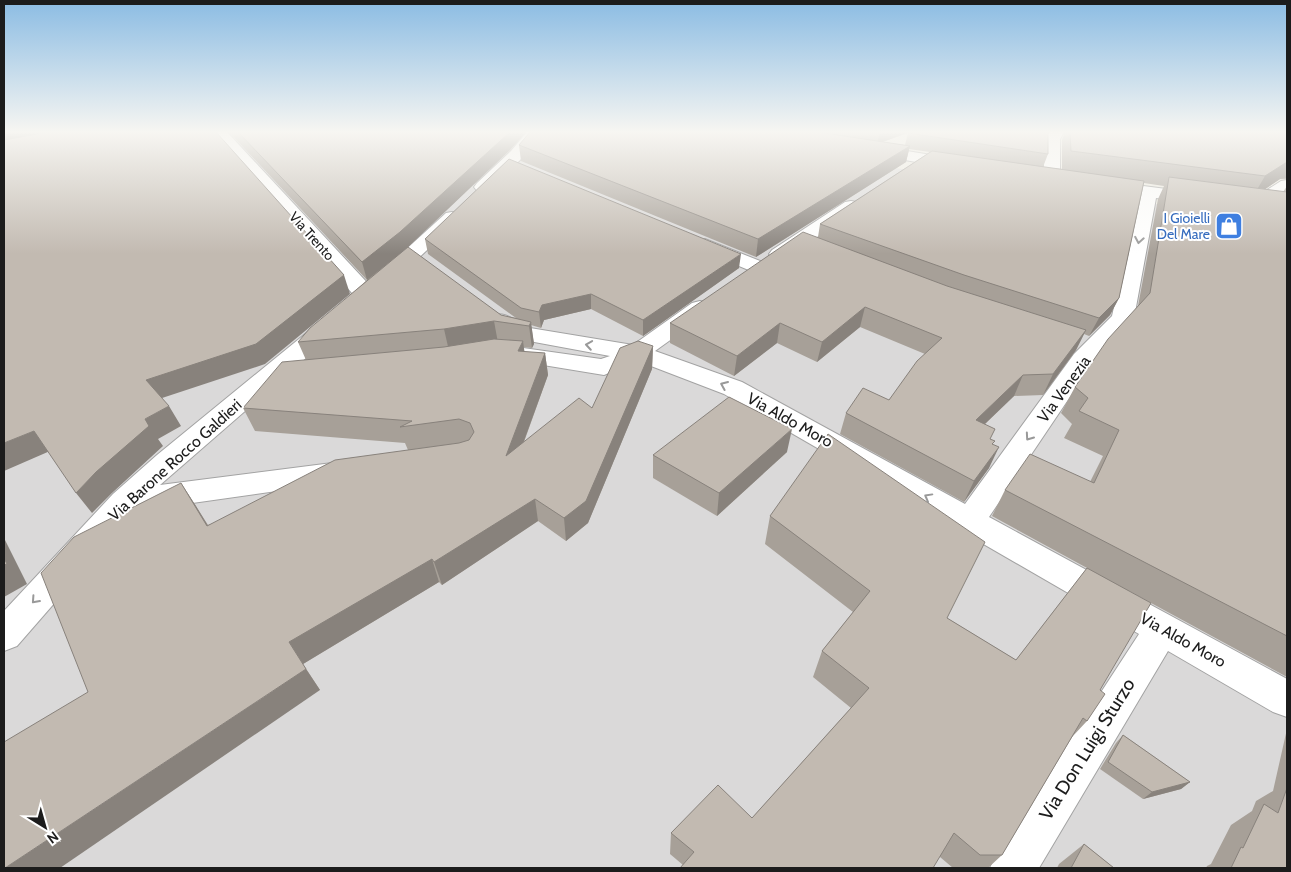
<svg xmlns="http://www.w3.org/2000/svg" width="1291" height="872" font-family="Cabin,sans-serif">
<rect width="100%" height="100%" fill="#eeebe1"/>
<path fill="#dad9d9" d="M 119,132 L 700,132 L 895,168 L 1287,222 L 1287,868 L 4,868 L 4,155 Z"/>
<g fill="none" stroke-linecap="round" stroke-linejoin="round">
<g stroke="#a3a3a3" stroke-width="2">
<g id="minor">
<path d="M 212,132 L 227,132 L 374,290 L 377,295 L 374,300 L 366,301 L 358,300 Z"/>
<path d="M 527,132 L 542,132 L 523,157 L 489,191 L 477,191 L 474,187 L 477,183 L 511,151 Z"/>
<path d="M 1050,132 L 1064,132 L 1060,139 L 1060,178 L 1058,182 L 1046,182 L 1044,178 L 1044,139 Z"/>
<path d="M 870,145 L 956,159 L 962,161 L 964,164 L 962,167 L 956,169 L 865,153 L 862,150 L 865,147 Z"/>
<path d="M 1287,180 L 1287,192 C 1276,200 1264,212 1250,209 L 1247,205 L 1250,201 L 1281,181 Z"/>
<path d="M 1105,181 L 1197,193 L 1203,194 L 1206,198 L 1203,202 L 1197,203 L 1156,198 L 1134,318 L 1092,364 L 989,517 L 1287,679 L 1287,717 L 1273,712 L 1168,651 L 1039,868 L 990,868 L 997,852 L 1139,634 L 724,394 L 638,361 L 604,375 L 501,358 L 497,353 L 501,348 L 509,346 L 601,359 L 610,356 L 518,339 L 506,335 L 489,320 L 492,315 C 508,311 516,323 530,328 L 633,345 L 692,303 L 700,301 L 708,303 L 711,308 L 708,313 L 655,351 L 742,382 L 965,504 L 1074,354 L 1112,316 L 1139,196 L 1099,190 L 1096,186 L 1099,182 Z"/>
<path d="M 851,201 L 857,202 L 860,206 L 857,210 L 786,258 L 779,260 L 772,258 L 769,254 L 772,250 L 845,202 Z"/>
<path d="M 452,212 L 458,213 L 461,217 L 458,221 L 394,281 L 387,283 L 380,281 L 377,277 L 380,273 L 446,213 Z"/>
<path d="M 705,239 L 765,263 L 768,267 L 765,271 L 758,273 L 751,271 L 698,249 L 695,245 L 698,241 Z"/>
<path d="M 329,319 L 337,321 L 340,326 L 337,331 L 160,485 L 340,462 L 350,465 L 355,472 L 350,479 L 340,482 L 150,509 L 139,506 L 17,646 L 4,651 L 4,611 L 113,494 L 157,455 L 321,321 Z"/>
</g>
</g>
<use href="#minor" fill="#fff" fill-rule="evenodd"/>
</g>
<g fill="#a7a098">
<path d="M 229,132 L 526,132 L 510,150 L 406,248 L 501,315 L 516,318 L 428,254 L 425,239 L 739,268 L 643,336 L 591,309 L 544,320 L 541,328 L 531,325 L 534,344 L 532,348 L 523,347 L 524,352 L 545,353 L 548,375 L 524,442 L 592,408 L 653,346 L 652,369 L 588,523 L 566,541 L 538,521 L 442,585 L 439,582 L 303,664 L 320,690 L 88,692 L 181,483 L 208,525 L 408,450 L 405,443 L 255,431 L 243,408 L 306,360 L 298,342 L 367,280 Z"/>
<path d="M 530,132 L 910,132 L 882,142 L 905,145 L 908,133 L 1048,154 L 1043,167 L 1062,169 L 1062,140 L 1065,132 L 1287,132 L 1287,179 L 1280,179 L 1265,189 L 1283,192 L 1287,186 L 1287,677 L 1129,591 L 1100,690 L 1087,721 L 1072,737 L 1002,855 L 988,868 L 953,868 L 940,857 L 683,865 L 670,854 L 671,833 L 752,818 L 851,708 L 813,677 L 822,651 L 853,612 L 765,544 L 770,516 L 947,618 L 1016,660 L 1087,568 L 992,516 L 1005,490 L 1090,482 L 1103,456 L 1064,438 L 1072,424 L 1061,413 L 1075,387 L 1138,306 L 1158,199 L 1164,186 L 1144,183 L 1119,298 L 1110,315 L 1089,336 L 1084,334 L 1076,350 L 1043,395 L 1014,396 L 985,424 L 990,439 L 993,444 L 989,468 L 964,502 L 840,434 L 846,413 L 889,400 L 925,354 L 860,327 L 817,362 L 777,343 L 734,376 L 670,343 L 670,323 L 818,237 L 820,224 L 930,152 L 909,149 L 906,162 L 756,257 L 521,161 L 519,145 Z"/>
<path d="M 787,452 L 717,516 L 653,478 L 653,455 Z"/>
<path d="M 1287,729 L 1287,868 L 1206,868 L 1207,866 L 1211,864 L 1231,825 L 1252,811 L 1256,801 L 1273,791 Z"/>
<path d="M 1123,735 L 1190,782 L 1181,789 L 1143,799 L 1100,769 L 1116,743 Z"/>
<path d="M 1084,844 L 1114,868 L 1057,868 L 1059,864 Z"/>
</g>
<g fill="#88827c">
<path d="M 4,132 L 71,132 L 4,144 Z"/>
<path d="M 510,132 L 526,132 L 510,150 L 405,250 L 367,280 L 362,262 Z"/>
<path d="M 880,132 L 910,132 L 877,144 Z"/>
<path d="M 910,146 L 906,162 L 756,257 L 758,239 Z"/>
<path d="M 1287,162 L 1287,178 L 1280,179 L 1252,198 L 1265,176 Z"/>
<path d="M 741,254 L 739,268 L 643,336 L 643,320 Z"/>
<path d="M 344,275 L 350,294 L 265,364 L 159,399 L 146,380 Z"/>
<path d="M 591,294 L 591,309 L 544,320 L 541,328 L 539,312 L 542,305 Z"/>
<path d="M 1119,298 L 1110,315 L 1089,336 L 1099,318 Z"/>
<path d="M 865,307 L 860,327 L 817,362 L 822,342 Z"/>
<path d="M 494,321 L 498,343 L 449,351 L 444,329 Z"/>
<path d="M 531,322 L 534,344 L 532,348 L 529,326 Z"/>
<path d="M 780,323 L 777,343 L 734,376 L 737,356 Z"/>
<path d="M 1086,330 L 1076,350 L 1043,395 L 1053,374 Z"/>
<path d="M 523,341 L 526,363 L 518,351 Z"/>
<path d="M 653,346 L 652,369 L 588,523 L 566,541 L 564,518 Z"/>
<path d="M 545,353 L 548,375 L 510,479 L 506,456 Z"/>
<path d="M 1023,375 L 1014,396 L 967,441 L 976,420 Z"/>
<path d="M 169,406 L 181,426 L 158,439 L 163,446 L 112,493 L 92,513 L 76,493 L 145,419 Z"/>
<path d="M 792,429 L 787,452 L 717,516 L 719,493 Z"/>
<path d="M 34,431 L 50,451 L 4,471 L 4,443 Z"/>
<path d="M 999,447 L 989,468 L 964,502 L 974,481 Z"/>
<path d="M 181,483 L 196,506 L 222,549 L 207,526 Z"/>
<path d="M 535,499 L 538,521 L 442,585 L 434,562 Z"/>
<path d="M 4,538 L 27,584 L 4,597 Z"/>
<path d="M 432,559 L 439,582 L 303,664 L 289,642 Z"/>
<path d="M 306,669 L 320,690 L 60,868 L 5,868 Z"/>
<path d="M 1190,782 L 1181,789 L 1143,799 L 1152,792 Z"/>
</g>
<g fill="#c2bab1" stroke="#88827c">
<path d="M 48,132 L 216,132 L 344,275 L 256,344 L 146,380 L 169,406 L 145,419 L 149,426 L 96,472 L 76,493 L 34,431 L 4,443 L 4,140 Z"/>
<path d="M 238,132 L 510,132 L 400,232 L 362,262 Z"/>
<path d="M 530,132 L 818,132 L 910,146 L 758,239 L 519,145 Z"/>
<path d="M 911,132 L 1048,132 L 1048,154 L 908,133 Z"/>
<path d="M 1070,132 L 1287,132 L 1287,162 L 1265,176 L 1071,151 Z"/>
<path d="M 932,151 L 1144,181 L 1119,298 L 1099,318 L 964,275 L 820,224 Z"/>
<path d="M 509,159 L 741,254 L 643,320 L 591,294 L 542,305 L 539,312 L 521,308 L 425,239 Z"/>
<path d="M 1169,177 L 1287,192 L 1287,636 L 1005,490 L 1030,454 L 1094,483 L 1119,430 L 1079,411 L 1088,398 L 1075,387 L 1108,339 L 1150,293 Z"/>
<path d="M 803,232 L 947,286 L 1086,330 L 1053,374 L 1023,375 L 976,420 L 995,429 L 990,439 L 995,441 L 992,444 L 999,447 L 974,481 L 846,413 L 863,388 L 889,400 L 917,361 L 942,338 L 865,307 L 822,342 L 780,323 L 737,356 L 670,323 Z"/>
<path d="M 408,247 L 501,315 L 531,322 L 529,326 L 494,321 L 444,329 L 298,342 L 310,328 Z"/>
<path d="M 494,339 L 523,341 L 518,351 L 545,353 L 506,456 L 579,398 L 592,408 L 620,348 L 638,341 L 653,346 L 586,501 L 564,518 L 535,499 L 434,562 L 432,559 L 289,642 L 306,669 L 5,868 L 4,868 L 4,742 L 88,692 L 41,573 L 74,537 L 181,483 L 207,526 L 335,460 L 459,443 L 469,440 L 474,432 L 470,423 L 459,419 L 400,427 L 412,421 L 243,408 L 282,362 L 444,347 Z"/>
<path d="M 729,397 L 792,429 L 719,493 L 653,455 Z"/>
<path d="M 828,434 L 985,542 L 947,618 L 1016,660 L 1087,568 L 1151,603 L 1100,690 L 1105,694 L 1087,721 L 1083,718 L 1002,855 L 980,855 L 954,833 L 933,868 L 680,868 L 694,852 L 671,833 L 718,785 L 752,818 L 869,688 L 822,651 L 870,591 L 770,516 Z"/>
<path d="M 4,558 L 7,564 L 4,565 Z"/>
<path d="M 1123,735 L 1190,782 L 1152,792 L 1108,762 Z"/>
<path d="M 1287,788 L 1287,868 L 1231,868 L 1241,847 L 1243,848 L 1264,804 L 1278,813 Z"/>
<path d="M 1084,844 L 1114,868 L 1071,868 Z"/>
</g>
<defs><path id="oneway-chevron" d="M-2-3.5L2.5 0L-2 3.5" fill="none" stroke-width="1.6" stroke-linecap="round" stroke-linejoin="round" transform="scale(1.25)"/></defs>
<g stroke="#999">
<use href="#oneway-chevron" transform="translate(1139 240) rotate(100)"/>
<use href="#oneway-chevron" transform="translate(589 345) rotate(-171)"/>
<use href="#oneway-chevron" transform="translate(724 385) rotate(-157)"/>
<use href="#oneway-chevron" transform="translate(1029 437) rotate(125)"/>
<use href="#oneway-chevron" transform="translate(928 497) rotate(-151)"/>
<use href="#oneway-chevron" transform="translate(35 600) rotate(132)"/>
</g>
<linearGradient id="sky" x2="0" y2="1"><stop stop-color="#8bbce3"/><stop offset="0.52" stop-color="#f7f6f2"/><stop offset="1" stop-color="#f7f6f2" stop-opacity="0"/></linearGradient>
<rect width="1291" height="254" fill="url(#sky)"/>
<defs>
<g id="shop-square" transform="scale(1.4375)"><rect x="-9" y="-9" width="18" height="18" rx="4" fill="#3f7fe0" stroke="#fff"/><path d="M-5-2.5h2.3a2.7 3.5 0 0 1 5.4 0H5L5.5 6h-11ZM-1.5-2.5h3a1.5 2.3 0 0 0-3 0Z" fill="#fff"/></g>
</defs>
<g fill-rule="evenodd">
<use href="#shop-square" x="1229" y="226"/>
</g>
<g text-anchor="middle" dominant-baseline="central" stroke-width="4" stroke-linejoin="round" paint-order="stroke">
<g font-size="14" fill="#366cbe" stroke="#fff" text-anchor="end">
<text x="1210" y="218">I Gioielli<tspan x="1210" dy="16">Del Mare</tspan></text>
</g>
<g font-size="14" fill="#1c1c1c" stroke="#fff">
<text transform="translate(312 236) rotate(48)">Via Trento</text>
</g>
<g font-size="16" fill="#1c1c1c" stroke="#fff">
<text transform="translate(1064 389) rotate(-54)">Via Venezia</text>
<text transform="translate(790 420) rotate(29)">Via Aldo Moro</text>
<text transform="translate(175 460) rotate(-42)">Via Barone Rocco Galdieri</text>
<text transform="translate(1183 640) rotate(29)">Via Aldo Moro</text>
</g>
<g font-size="19" fill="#1c1c1c" stroke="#fff">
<text transform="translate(1087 749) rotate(-58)">Via Don Luigi Sturzo</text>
</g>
</g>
<rect width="1291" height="872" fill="none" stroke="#1c1c1c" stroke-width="10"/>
<g transform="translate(45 827) rotate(143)" stroke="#ffffff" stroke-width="4" paint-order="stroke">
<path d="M0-4L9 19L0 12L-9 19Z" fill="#1c1c1c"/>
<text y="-8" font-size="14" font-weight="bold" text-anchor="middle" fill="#1c1c1c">N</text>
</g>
</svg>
